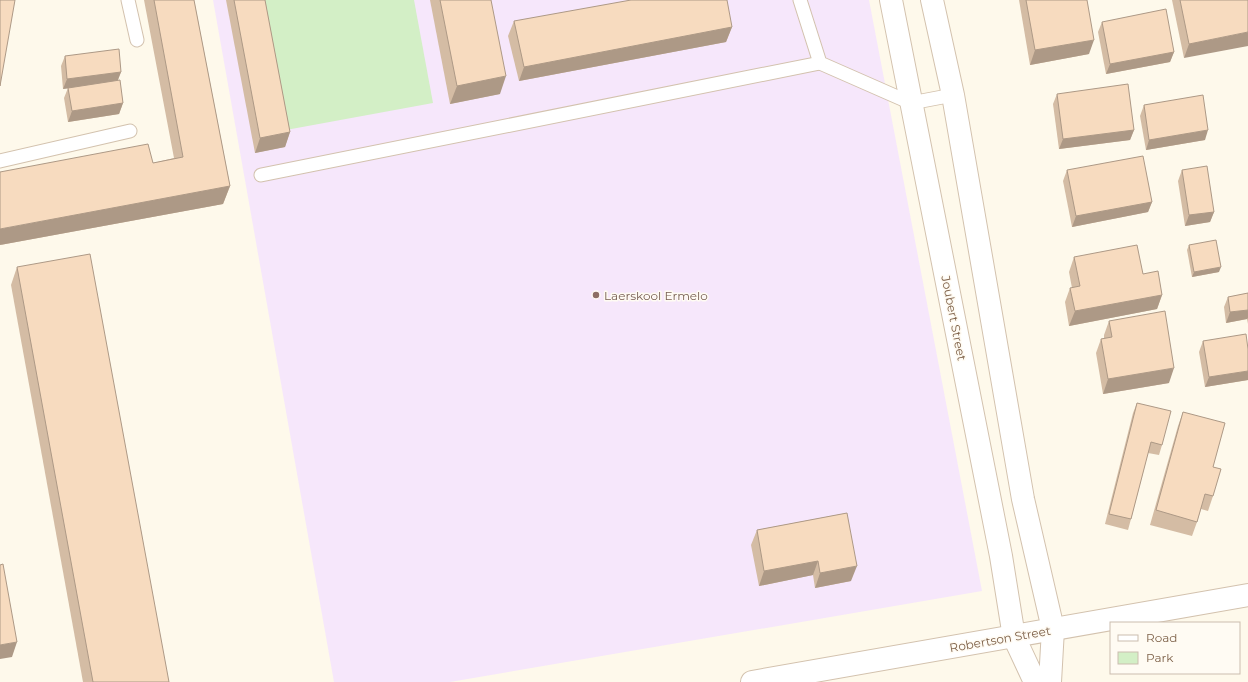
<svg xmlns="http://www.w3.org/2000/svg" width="1248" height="682" font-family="Montserrat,sans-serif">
<rect width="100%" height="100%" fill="#fef9eb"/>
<path fill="#f6e7fb" d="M 213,0 L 869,0 L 982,591 L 450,682 L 334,682 Z"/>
<path fill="#d3efc6" d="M 263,0 L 414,0 L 433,103 L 286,130 Z"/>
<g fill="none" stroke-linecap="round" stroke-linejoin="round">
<g stroke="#d3c2ae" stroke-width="15">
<g id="lane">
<path d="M 128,0 L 137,40"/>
<path d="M 800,0 L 820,63 L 911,103 L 953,95"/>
<path d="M 0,161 L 130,131"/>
<path d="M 261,175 L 820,63"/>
</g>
</g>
<g stroke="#d3c2ae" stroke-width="24">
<g id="street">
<path d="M 891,0 L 1001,556 L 1014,637 L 1035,682"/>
<path d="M 932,0 L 953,95 L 1023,499 L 1053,629 L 1050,682"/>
<path d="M 752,682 L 1248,595"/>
</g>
</g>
<use href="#lane" stroke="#fff" stroke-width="13"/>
<use href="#street" stroke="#fff" stroke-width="22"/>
</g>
<g fill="#d4bca4">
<path d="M 144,0 L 194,0 L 230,186 L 223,204 L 0,245 L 153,163 L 174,158 Z"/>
<path d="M 226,0 L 265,0 L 290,132 L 285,147 L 255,153 Z"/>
<path d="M 430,0 L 491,0 L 500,94 L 450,104 Z"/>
<path d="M 1019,0 L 1087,0 L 1089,54 L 1030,65 Z"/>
<path d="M 1172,0 L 1248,0 L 1184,58 Z"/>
<path d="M 514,21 L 732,27 L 726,42 L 519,81 L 508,36 Z"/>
<path d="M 1102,22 L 1174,52 L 1170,62 L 1106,74 L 1098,32 Z"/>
<path d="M 65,56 L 121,72 L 118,80 L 123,103 L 119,114 L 68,122 L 64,98 L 68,88 L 63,89 L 61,66 Z"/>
<path d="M 1057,94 L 1134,130 L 1130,140 L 1059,149 L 1053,104 Z"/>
<path d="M 1144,105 L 1205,140 L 1146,150 L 1140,116 Z"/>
<path d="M 1067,170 L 1152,202 L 1148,212 L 1072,227 L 1063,181 Z"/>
<path d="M 1182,170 L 1214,212 L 1210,222 L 1185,226 L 1178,181 Z"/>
<path d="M 1189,245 L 1219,272 L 1192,277 L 1187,250 Z"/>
<path d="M 1074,257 L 1143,274 L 1162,295 L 1157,309 L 1069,326 L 1065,302 L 1070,288 L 1072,288 L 1069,272 Z"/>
<path d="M 17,267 L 169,682 L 83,682 L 11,285 Z"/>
<path d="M 1248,293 L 1248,324 L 1247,319 L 1226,323 L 1224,307 L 1228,297 Z"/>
<path d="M 1109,321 L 1169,383 L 1103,394 L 1096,353 L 1101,339 L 1104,338 L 1104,335 Z"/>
<path d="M 1203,341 L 1248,380 L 1205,387 L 1199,352 Z"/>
<path d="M 1137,403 L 1162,445 L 1159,455 L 1148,453 L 1131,519 L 1128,530 L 1105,524 L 1133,413 Z"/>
<path d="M 1183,412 L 1213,467 L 1213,496 L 1208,511 L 1201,509 L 1197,522 L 1192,536 L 1150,525 L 1178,426 Z"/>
<path d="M 847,513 L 851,581 L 815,588 L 813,575 L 759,586 L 751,545 L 757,530 Z"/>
</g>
<g fill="#ad9986">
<path d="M 732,27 L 726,42 L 519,81 L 524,67 Z"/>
<path d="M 1248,32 L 1248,46 L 1184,58 L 1189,44 Z"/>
<path d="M 1094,40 L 1089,54 L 1030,65 L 1035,50 Z"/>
<path d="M 1174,52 L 1170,62 L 1106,74 L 1110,64 Z"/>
<path d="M 121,72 L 117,82 L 63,89 L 67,79 Z"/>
<path d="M 506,76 L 500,94 L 450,104 L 457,86 Z"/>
<path d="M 123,103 L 119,114 L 68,122 L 72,111 Z"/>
<path d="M 1134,130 L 1130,140 L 1059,149 L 1063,139 Z"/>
<path d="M 1208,130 L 1205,140 L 1146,150 L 1149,140 Z"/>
<path d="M 290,132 L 285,147 L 255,153 L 260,138 Z"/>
<path d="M 230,186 L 223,204 L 0,245 L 0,229 Z"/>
<path d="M 1152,202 L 1148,212 L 1072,227 L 1076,216 Z"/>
<path d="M 1214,212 L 1210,222 L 1185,226 L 1189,215 Z"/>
<path d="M 1221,267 L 1219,272 L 1192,277 L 1194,272 Z"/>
<path d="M 1162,295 L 1157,309 L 1069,326 L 1075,311 Z"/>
<path d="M 1248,310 L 1248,318 L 1247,319 L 1226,323 L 1230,312 Z"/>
<path d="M 1174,368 L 1169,383 L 1103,394 L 1108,379 Z"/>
<path d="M 1248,371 L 1248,380 L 1205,387 L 1209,377 Z"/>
<path d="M 818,561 L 813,575 L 759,586 L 764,571 Z"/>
<path d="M 857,566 L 851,581 L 815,588 L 820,573 Z"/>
<path d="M 17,642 L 12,657 L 0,659 L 0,645 Z"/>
</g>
<g fill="#f7dbbf" stroke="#ad9986">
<path d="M 0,0 L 15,0 L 0,86 Z"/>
<path d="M 154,0 L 194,0 L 230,186 L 0,229 L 0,172 L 148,144 L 153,163 L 183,157 Z"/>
<path d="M 234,0 L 265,0 L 290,132 L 260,138 Z"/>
<path d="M 440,0 L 491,0 L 506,76 L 457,86 Z"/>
<path d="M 631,0 L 727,0 L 732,27 L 524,67 L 514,21 Z"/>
<path d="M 1026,0 L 1087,0 L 1094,40 L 1035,50 Z"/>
<path d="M 1180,0 L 1248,0 L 1248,32 L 1189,44 Z"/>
<path d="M 1166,9 L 1174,52 L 1110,64 L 1102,22 Z"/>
<path d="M 119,49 L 121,72 L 67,79 L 65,56 Z"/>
<path d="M 120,80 L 123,103 L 72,111 L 68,88 Z"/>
<path d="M 1128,84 L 1134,130 L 1063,139 L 1057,94 Z"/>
<path d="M 1203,95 L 1208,130 L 1149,140 L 1144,105 Z"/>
<path d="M 1143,156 L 1152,202 L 1076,216 L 1067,170 Z"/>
<path d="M 1207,166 L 1214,212 L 1189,215 L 1182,170 Z"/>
<path d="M 1216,240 L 1221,267 L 1194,272 L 1189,245 Z"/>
<path d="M 1137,245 L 1143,274 L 1158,271 L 1162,295 L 1075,311 L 1070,288 L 1080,286 L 1074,257 Z"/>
<path d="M 90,254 L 169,682 L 93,682 L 17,267 Z"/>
<path d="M 1248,293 L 1248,310 L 1230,312 L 1228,297 Z"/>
<path d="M 1165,311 L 1174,368 L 1108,379 L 1101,339 L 1112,337 L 1109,321 Z"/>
<path d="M 1246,334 L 1248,349 L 1248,371 L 1209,377 L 1203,341 Z"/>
<path d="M 1137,403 L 1171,411 L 1162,445 L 1151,442 L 1131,519 L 1109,514 Z"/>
<path d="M 1183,412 L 1225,423 L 1213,467 L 1221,469 L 1213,496 L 1205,494 L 1197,522 L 1156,510 Z"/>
<path d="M 847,513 L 857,566 L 820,573 L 818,561 L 764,571 L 757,530 Z"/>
<path d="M 3,564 L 17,642 L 0,645 L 0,565 Z"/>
</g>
<circle fill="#8d6e63" stroke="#fffbf3" stroke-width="1.5" cx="596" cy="295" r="4"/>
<g text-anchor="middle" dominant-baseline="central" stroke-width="3" stroke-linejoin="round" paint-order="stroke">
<g font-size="12" fill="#785e54" stroke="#fffbf3" text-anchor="start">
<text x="604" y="295">Laerskool Ermelo</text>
</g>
<g font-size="12" fill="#7e6149" stroke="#fffbf3">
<text transform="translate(954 318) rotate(79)">Joubert Street</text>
<text transform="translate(1000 639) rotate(-10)">Robertson Street</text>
</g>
</g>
<rect x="1110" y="622" width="130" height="52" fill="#fffbf3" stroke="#cbbdaf"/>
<rect x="1118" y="635" width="20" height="6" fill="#ffffff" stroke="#cbbdaf"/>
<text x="1146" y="642" font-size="12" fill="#7e6149">Road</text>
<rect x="1118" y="652" width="20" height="12" fill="#d3efc6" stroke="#cbbdaf"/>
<text x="1146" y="662" font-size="12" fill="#7e6149">Park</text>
</svg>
